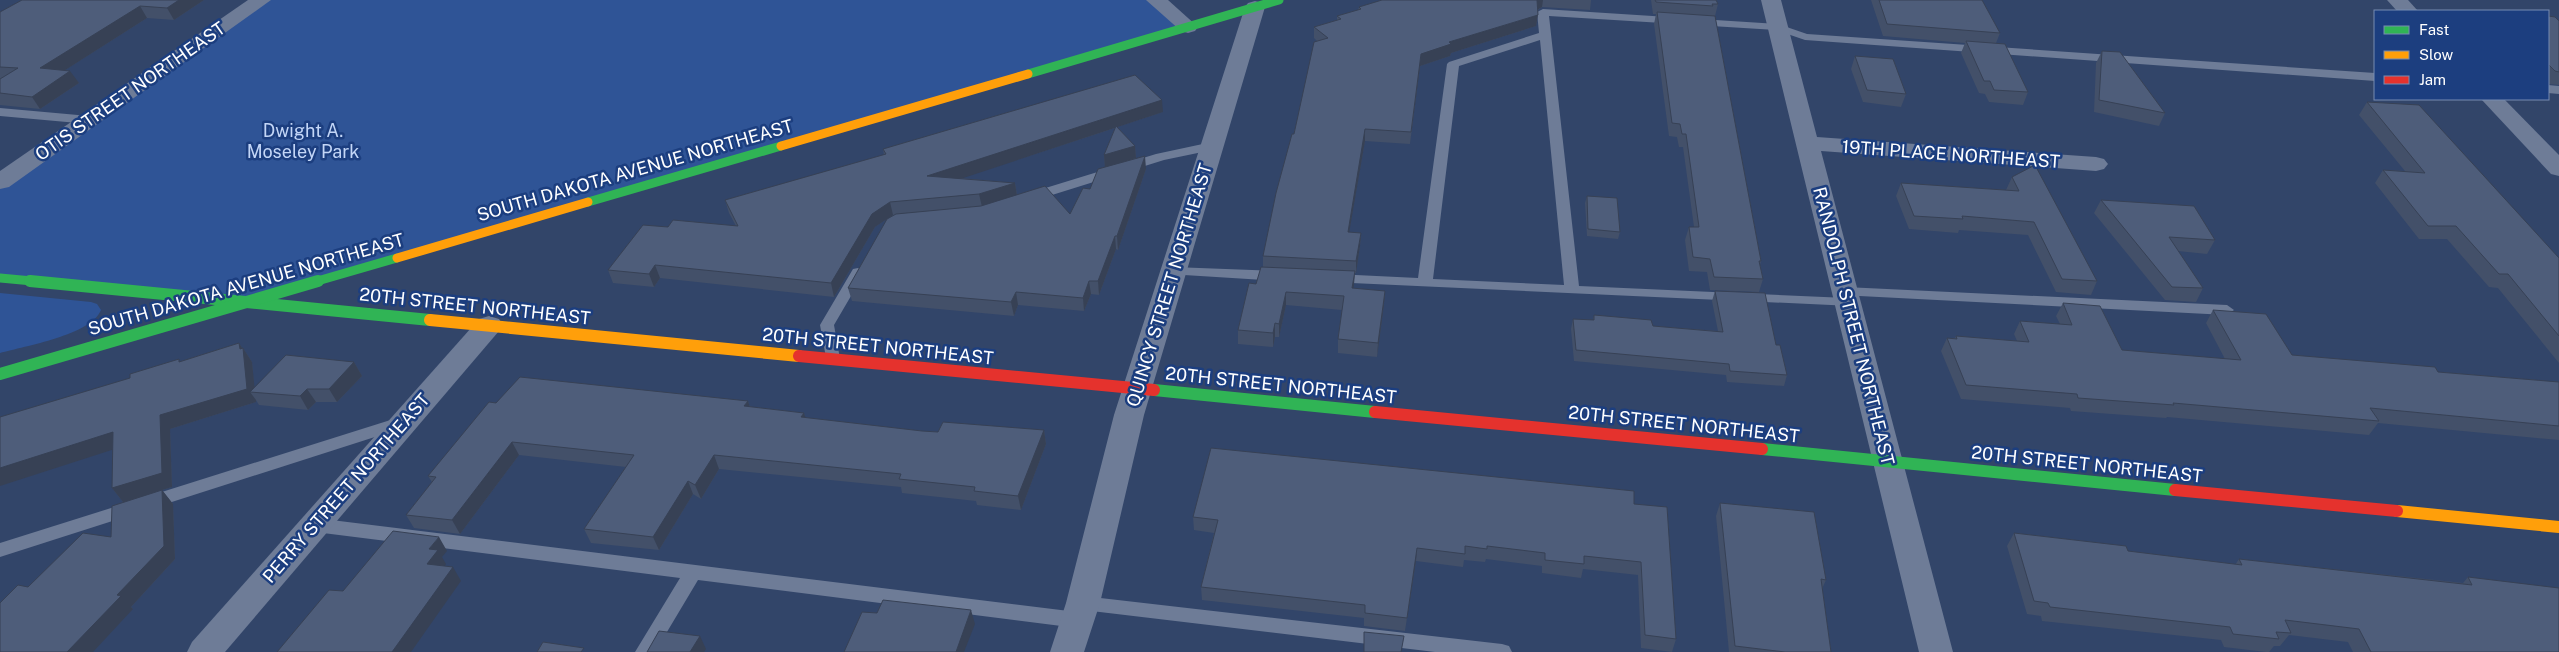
<svg xmlns="http://www.w3.org/2000/svg" width="2559" height="652" font-family="'Public Sans',sans-serif">
<rect width="100%" height="100%" fill="#324569"/>
<g fill="#2f5496">
<path d="M 261,0 L 1158,0 L 1188,27 L 248,302 L 0,278 L 0,182 Z"/>
<path d="M 0,293 L 91,302 L 97,304 L 101,310 C 91,335 25,346 0,353 Z"/>
</g>
<g fill="none" stroke-linecap="round" stroke-linejoin="round">
<g fill="#6e7c97" fill-rule="evenodd">
<path d="M 1543,9 L 1778,24 L 1807,34 L 2375,73 L 2375,81 L 1805,40 L 1776,30 L 1549,16 L 1579,286 L 1847,298 L 1852,300 L 1854,303 L 1852,306 L 1330,282 L 1328,279 L 1330,276 L 1335,274 L 1418,278 L 1447,64 L 1449,62 L 1539,33 L 1537,12 ZM 1540,40 L 1564,285 L 1433,279 L 1459,66 Z"/>
<path d="M 2548,85 L 2559,86 L 2559,94 L 2548,93 Z"/>
<path d="M 0,108 L 89,116 L 95,120 L 89,124 L 0,116 Z"/>
<path d="M 1212,142 L 1218,146 L 1217,149 L 1164,160 L 1036,200 L 1026,200 L 1024,197 L 1026,194 L 1156,154 Z"/>
<path d="M 1173,267 L 1279,271 L 1286,276 L 1279,281 L 1168,274 L 1166,271 Z"/>
<path d="M 858,268 L 865,272 L 834,325 L 840,359 L 832,364 L 827,363 L 820,325 L 853,269 Z"/>
<path d="M 1845,287 L 2227,305 L 2234,310 L 2227,315 L 1840,295 L 1838,292 Z"/>
<path d="M 400,417 L 406,419 L 408,423 L 406,427 L 0,557 L 0,543 Z"/>
<path d="M 315,518 L 1077,612 L 1084,615 L 1086,620 L 1084,625 L 1077,628 L 698,580 L 655,652 L 635,652 L 680,578 L 315,532 L 309,530 L 306,525 L 309,520 Z"/>
<path d="M 1083,596 L 1502,644 L 1509,646 L 1512,652 L 1435,652 L 1083,610 L 1076,608 L 1074,603 L 1076,598 Z"/>
</g>
<g fill="#6e7c97" fill-rule="evenodd">
<path d="M 248,0 L 271,0 L 9,187 L 0,189 L 0,171 Z"/>
<path d="M 1146,0 L 1168,0 L 1198,27 L 1195,31 L 1188,33 L 1181,31 Z"/>
<path d="M 1761,0 L 1781,0 L 1817,137 L 2096,157 L 2104,159 L 2108,164 L 2104,169 L 2096,171 L 1821,151 L 1953,652 L 1919,652 Z"/>
<path d="M 2387,0 L 2408,0 L 2418,11 L 2397,11 Z"/>
<path d="M 1255,1 L 1262,3 L 1265,7 L 1144,415 L 1100,603 L 1084,652 L 1050,652 L 1066,603 L 1114,415 L 1245,7 L 1248,3 Z"/>
<path d="M 2481,99 L 2504,99 L 2559,155 L 2559,176 L 2551,174 Z"/>
<path d="M 489,316 L 499,319 L 503,325 L 499,331 L 225,652 L 187,652 L 192,642 L 479,319 Z"/>
</g>
<g stroke="#30b455" stroke-width="9">
<path d="M 1028,74 L 1279,0"/>
<path d="M 588,202 L 781,146"/>
<path d="M 0,278 L 43,282"/>
<path d="M 314,282 L 397,258"/>
</g>
<g stroke="#30b455" stroke-width="12">
<path d="M 30,281 L 430,320"/>
<path d="M 0,374 L 318,281"/>
<path d="M 1154,390 L 1375,412"/>
<path d="M 1762,449 L 2175,490"/>
</g>
<g stroke="#ff9f0a" stroke-width="9">
<path d="M 781,146 L 1028,74"/>
<path d="M 397,258 L 588,202"/>
</g>
<g stroke="#ff9f0a" stroke-width="12">
<path d="M 430,320 L 799,356"/>
<path d="M 2397,511 L 2559,527"/>
</g>
<g stroke="#e5322d" stroke-width="12">
<path d="M 799,356 L 1154,390"/>
<path d="M 1375,412 L 1762,449"/>
<path d="M 2175,490 L 2397,511"/>
</g>
</g>
<g fill="#435069" fill-rule="evenodd">
<path d="M 22,0 L 204,0 L 174,20 L 147,18 L 65,70 L 79,83 L 40,109 L 0,105 L 0,79 L 1,79 L 0,79 L 0,12 Z"/>
<path d="M 1382,0 L 1591,0 L 1590,10 L 1542,7 L 1538,10 L 1536,26 L 1451,53 L 1450,56 L 1420,66 L 1410,144 L 1365,141 L 1349,232 L 1361,233 L 1360,246 L 1356,273 L 1354,273 L 1353,288 L 1385,291 L 1384,304 L 1377,357 L 1338,353 L 1338,339 L 1342,310 L 1286,305 L 1279,337 L 1275,337 L 1273,347 L 1238,344 L 1238,330 L 1263,267 L 1263,256 L 1317,41 L 1314,38 L 1314,27 L 1337,20 L 1337,16 L 1358,10 L 1359,7 Z"/>
<path d="M 1651,0 L 1716,0 L 1718,4 L 1715,16 L 1761,261 L 1760,265 L 1763,279 L 1759,292 L 1710,290 L 1707,272 L 1689,271 L 1685,240 L 1689,227 L 1694,227 L 1683,147 L 1679,147 L 1677,137 L 1669,136 L 1654,24 L 1656,14 L 1653,14 Z"/>
<path d="M 1871,0 L 1982,0 L 2000,33 L 1996,43 L 2028,92 L 2023,105 L 1989,102 L 1985,94 L 1979,93 L 1961,53 L 1965,43 L 1883,36 Z"/>
<path d="M 2548,16 L 2559,21 L 2559,85 L 2548,84 Z"/>
<path d="M 2102,51 L 2165,113 L 2159,126 L 2094,112 L 2096,63 Z"/>
<path d="M 1855,56 L 1906,94 L 1901,107 L 1863,102 L 1851,69 Z"/>
<path d="M 2367,102 L 2559,258 L 2559,363 L 2498,288 L 2489,287 L 2447,239 L 2419,239 L 2375,183 L 2383,170 L 2405,171 L 2359,115 Z"/>
<path d="M 1163,112 L 1117,127 L 1135,146 L 1136,158 L 1146,169 L 1118,250 L 1116,249 L 1099,295 L 1091,294 L 1084,311 L 1018,305 L 1014,316 L 852,301 L 848,288 L 893,215 L 875,227 L 834,297 L 660,278 L 654,287 L 613,283 L 608,270 L 668,227 L 736,226 L 729,213 L 725,200 L 884,155 L 883,149 ZM 1115,128 L 1104,155 L 1105,167 L 1090,189 L 1070,214 L 1017,195 L 1015,183 L 961,178 Z"/>
<path d="M 2012,177 L 2097,281 L 2091,295 L 2056,292 L 2028,235 L 1959,230 L 1958,233 L 1909,229 L 1896,196 L 1901,183 L 2007,190 L 2006,190 Z"/>
<path d="M 1587,196 L 1620,232 L 1618,239 L 1587,236 L 1585,203 Z"/>
<path d="M 2101,200 L 2215,240 L 2207,254 L 2178,251 L 2203,288 L 2196,302 L 2165,300 L 2094,213 Z"/>
<path d="M 1715,291 L 1776,345 L 1787,375 L 1784,386 L 1727,382 L 1726,375 L 1574,361 L 1571,329 L 1573,319 L 1593,320 L 1594,315 L 1653,326 L 1718,331 L 1712,301 Z"/>
<path d="M 2063,303 L 2122,350 L 2225,359 L 2206,323 L 2213,310 L 2292,355 L 2438,372 L 2559,382 L 2559,440 L 2378,423 L 2369,435 L 2167,417 L 2166,418 L 2071,411 L 2070,408 L 1961,399 L 1941,351 L 1947,338 L 1955,338 L 1956,336 L 2017,341 L 2014,334 L 2020,321 L 2060,324 L 2056,316 Z"/>
<path d="M 239,343 L 242,348 L 243,348 L 252,362 L 254,387 L 354,362 L 362,376 L 337,402 L 316,402 L 308,410 L 259,405 L 256,400 L 256,402 L 170,429 L 172,487 L 162,490 L 173,504 L 175,559 L 131,607 L 133,609 L 28,587 L 111,537 L 123,502 L 112,488 L 130,378 L 181,361 Z"/>
<path d="M 748,401 L 750,407 L 804,413 L 805,418 L 922,431 L 938,432 L 1044,430 L 1046,444 L 1021,510 L 977,505 L 976,501 L 902,493 L 901,487 L 719,469 L 701,499 L 693,494 L 659,550 L 591,543 L 584,529 L 626,467 L 519,455 L 460,534 L 414,528 L 406,515 L 432,482 L 428,476 L 496,403 Z"/>
<path d="M 1720,503 L 1826,580 L 1822,589 L 1831,652 L 1729,652 L 1716,516 Z"/>
<path d="M 1634,504 L 1676,639 L 1672,652 L 1641,648 L 1638,575 L 1583,569 L 1581,578 L 1542,573 L 1542,566 L 1486,559 L 1485,562 L 1464,560 L 1463,567 L 1416,561 L 1405,631 L 1364,626 L 1364,618 L 1202,600 L 1201,587 L 1214,533 L 1194,530 L 1193,517 Z"/>
<path d="M 2014,533 L 2128,551 L 2235,565 L 2239,559 L 2463,583 L 2468,577 L 2559,652 L 2353,652 L 2348,642 L 2289,635 L 2280,646 L 2274,646 L 2269,652 L 2266,652 L 2224,647 L 2221,640 L 2042,621 L 2041,616 L 2027,614 L 2007,546 Z"/>
</g>
<g fill="#374155">
<path d="M 179,0 L 204,0 L 174,20 L 167,8 Z"/>
<path d="M 1537,0 L 1543,0 L 1542,7 L 1535,11 Z"/>
<path d="M 140,6 L 147,18 L 48,81 L 40,68 Z"/>
<path d="M 1538,15 L 1536,26 L 1451,53 L 1450,56 L 1420,66 L 1410,144 L 1421,54 L 1449,42 Z"/>
<path d="M 70,71 L 79,83 L 40,109 L 32,97 Z"/>
<path d="M 1162,100 L 1163,112 L 930,189 L 927,176 Z"/>
<path d="M 1365,129 L 1365,141 L 1347,245 L 1348,232 Z"/>
<path d="M 1135,146 L 1136,158 L 1105,168 L 1104,155 Z"/>
<path d="M 1145,156 L 1146,169 L 1118,250 L 1117,236 Z"/>
<path d="M 1015,183 L 1017,196 L 982,207 L 979,194 Z"/>
<path d="M 890,202 L 893,215 L 875,227 L 834,297 L 831,283 L 872,214 Z"/>
<path d="M 1361,233 L 1360,246 L 1356,273 L 1356,261 Z"/>
<path d="M 1115,236 L 1116,249 L 1099,295 L 1098,281 Z"/>
<path d="M 655,265 L 660,278 L 654,287 L 649,274 Z"/>
<path d="M 1355,271 L 1354,285 L 1351,301 L 1352,288 Z"/>
<path d="M 1089,281 L 1091,294 L 1084,311 L 1083,298 Z"/>
<path d="M 1385,291 L 1384,304 L 1377,357 L 1378,343 Z"/>
<path d="M 1016,292 L 1018,305 L 1014,316 L 1011,302 Z"/>
<path d="M 1286,292 L 1286,305 L 1279,337 L 1279,324 Z"/>
<path d="M 1275,323 L 1275,337 L 1273,347 L 1273,333 Z"/>
<path d="M 239,343 L 244,351 L 243,348 L 252,362 L 255,392 L 250,392 L 256,400 L 256,402 L 170,429 L 172,487 L 162,490 L 173,504 L 175,559 L 131,607 L 133,609 L 93,652 L 67,652 L 117,595 L 123,502 L 112,488 L 160,415 L 240,349 Z"/>
<path d="M 354,362 L 362,376 L 337,402 L 329,389 Z"/>
<path d="M 307,389 L 316,402 L 308,410 L 300,396 Z"/>
<path d="M 748,401 L 752,414 L 744,406 Z"/>
<path d="M 804,413 L 808,426 L 801,417 Z"/>
<path d="M 1044,430 L 1046,444 L 1021,510 L 1018,496 Z"/>
<path d="M 113,432 L 124,446 L 0,486 L 0,468 Z"/>
<path d="M 512,442 L 519,455 L 460,534 L 452,520 Z"/>
<path d="M 714,455 L 719,469 L 701,499 L 695,485 Z"/>
<path d="M 688,481 L 693,494 L 659,550 L 653,537 Z"/>
<path d="M 439,537 L 447,551 L 442,557 L 446,564 L 436,578 L 427,564 L 429,549 Z"/>
<path d="M 1417,548 L 1416,561 L 1405,631 L 1407,618 Z"/>
<path d="M 453,567 L 461,581 L 411,652 L 392,652 Z"/>
<path d="M 971,610 L 975,624 L 964,652 L 956,652 Z"/>
<path d="M 700,636 L 706,649 L 704,652 L 690,652 Z"/>
</g>
<g fill="#4e5d7a" stroke="#374155">
<path d="M 22,0 L 179,0 L 167,8 L 140,6 L 40,68 L 70,71 L 32,97 L 0,93 L 0,79 L 18,68 L 0,67 L 0,12 Z"/>
<path d="M 1382,0 L 1537,0 L 1538,15 L 1449,42 L 1451,44 L 1421,54 L 1411,132 L 1365,129 L 1348,232 L 1361,233 L 1356,261 L 1263,256 L 1276,193 L 1292,134 L 1294,134 L 1314,42 L 1328,38 L 1314,27 L 1341,19 L 1337,16 L 1361,9 L 1359,7 Z"/>
<path d="M 1655,0 L 1716,0 L 1718,4 L 1712,4 L 1713,6 L 1656,2 Z"/>
<path d="M 1879,0 L 1982,0 L 2000,33 L 1887,24 Z"/>
<path d="M 1657,12 L 1715,16 L 1761,261 L 1759,261 L 1763,279 L 1714,277 L 1710,259 L 1693,257 L 1689,227 L 1699,227 L 1686,134 L 1682,134 L 1680,124 L 1672,123 Z"/>
<path d="M 2548,16 L 2555,17 L 2559,21 L 2559,72 L 2555,71 L 2548,64 Z"/>
<path d="M 1966,41 L 2005,44 L 2028,92 L 1994,90 L 1990,81 L 1984,81 Z"/>
<path d="M 2102,51 L 2120,52 L 2165,113 L 2099,100 Z"/>
<path d="M 1855,56 L 1893,59 L 1906,94 L 1867,90 Z"/>
<path d="M 1135,75 L 1162,100 L 927,176 L 1015,183 L 979,194 L 890,202 L 872,214 L 831,283 L 655,265 L 649,274 L 608,270 L 643,225 L 668,227 L 673,220 L 738,226 L 725,200 L 886,154 L 883,149 Z"/>
<path d="M 2367,102 L 2419,105 L 2559,258 L 2559,336 L 2508,274 L 2499,274 L 2456,226 L 2428,226 L 2383,170 L 2425,173 Z"/>
<path d="M 1116,126 L 1135,146 L 1104,155 Z"/>
<path d="M 1145,156 L 1117,236 L 1115,236 L 1098,281 L 1089,281 L 1083,298 L 1016,292 L 1011,302 L 848,288 L 887,219 L 896,214 L 981,206 L 1045,186 L 1070,214 L 1083,188 L 1090,189 L 1098,169 Z"/>
<path d="M 2035,165 L 2097,281 L 2062,279 L 2034,222 L 1962,216 L 1963,219 L 1914,216 L 1901,183 L 2019,191 L 2012,177 Z"/>
<path d="M 1587,196 L 1617,198 L 1620,232 L 1588,229 Z"/>
<path d="M 2101,200 L 2194,206 L 2215,240 L 2169,237 L 2203,288 L 2172,287 Z"/>
<path d="M 1261,267 L 1355,271 L 1352,288 L 1385,291 L 1378,343 L 1338,339 L 1344,296 L 1286,292 L 1279,324 L 1275,323 L 1273,333 L 1238,330 L 1249,283 L 1256,284 Z"/>
<path d="M 1715,291 L 1765,293 L 1776,345 L 1780,345 L 1787,375 L 1730,371 L 1729,364 L 1576,350 L 1573,319 L 1594,320 L 1594,315 L 1651,320 L 1653,326 L 1723,332 Z"/>
<path d="M 2063,303 L 2100,306 L 2122,350 L 2241,360 L 2213,310 L 2266,314 L 2292,355 L 2435,367 L 2438,372 L 2559,382 L 2559,426 L 2370,408 L 2379,421 L 2173,403 L 2174,405 L 2078,398 L 2077,394 L 1966,385 L 1947,338 L 1957,339 L 1956,336 L 2029,342 L 2020,321 L 2072,325 Z"/>
<path d="M 239,343 L 240,349 L 243,348 L 247,389 L 160,415 L 162,473 L 112,488 L 113,432 L 0,468 L 0,417 L 130,378 L 130,374 L 179,359 L 179,362 Z"/>
<path d="M 286,355 L 354,362 L 329,389 L 307,389 L 300,396 L 250,392 Z"/>
<path d="M 520,377 L 748,401 L 744,406 L 804,413 L 801,417 L 922,431 L 938,432 L 943,422 L 1044,430 L 1018,496 L 974,491 L 975,487 L 899,479 L 901,474 L 714,455 L 695,485 L 688,481 L 653,537 L 584,529 L 634,455 L 512,442 L 452,520 L 406,515 L 436,477 L 428,476 L 489,402 L 496,403 Z"/>
<path d="M 1211,448 L 1634,491 L 1634,504 L 1667,507 L 1676,639 L 1645,635 L 1641,562 L 1584,556 L 1584,564 L 1545,560 L 1545,553 L 1487,546 L 1487,549 L 1465,546 L 1465,554 L 1417,548 L 1407,618 L 1365,613 L 1365,605 L 1201,587 L 1218,520 L 1193,517 Z"/>
<path d="M 162,490 L 164,546 L 117,595 L 121,596 L 67,652 L 0,652 L 0,603 L 18,585 L 28,587 L 83,533 L 111,537 L 112,506 Z"/>
<path d="M 1720,503 L 1814,512 L 1826,580 L 1821,579 L 1831,652 L 1785,652 L 1735,646 Z"/>
<path d="M 393,531 L 439,537 L 429,549 L 438,550 L 427,564 L 453,567 L 392,652 L 277,652 L 329,590 L 343,591 Z"/>
<path d="M 2014,533 L 2126,546 L 2128,551 L 2242,565 L 2239,559 L 2472,585 L 2468,577 L 2559,588 L 2559,652 L 2371,652 L 2359,629 L 2285,620 L 2291,633 L 2276,632 L 2279,639 L 2233,634 L 2230,627 L 2050,607 L 2048,603 L 2034,601 Z"/>
<path d="M 883,600 L 971,610 L 956,652 L 844,652 L 862,612 L 877,613 Z"/>
<path d="M 659,631 L 700,636 L 690,652 L 647,652 Z"/>
<path d="M 1364,632 L 1404,636 L 1401,652 L 1364,652 Z"/>
<path d="M 543,642 L 584,648 L 581,652 L 537,652 Z"/>
</g>
<g text-anchor="middle" dominant-baseline="central" stroke-width="5" stroke-linejoin="round" paint-order="stroke">
<g font-size="18" fill="#fff" stroke="#1c3e7f">
<text transform="translate(130 91) rotate(-35)">OTIS STREET NORTHEAST</text>
<text transform="translate(1951 154) rotate(4)">19TH PLACE NORTHEAST</text>
<text transform="translate(635 170) rotate(-16)">SOUTH DAKOTA AVENUE NORTHEAST</text>
<text transform="translate(246 284) rotate(-16)">SOUTH DAKOTA AVENUE NORTHEAST</text>
<text transform="translate(1169 285) rotate(-73)">QUINCY STREET NORTHEAST</text>
<text transform="translate(475 306) rotate(6)">20TH STREET NORTHEAST</text>
<text transform="translate(1854 326) rotate(76)">RANDOLPH STREET NORTHEAST</text>
<text transform="translate(878 346) rotate(6)">20TH STREET NORTHEAST</text>
<text transform="translate(1281 385) rotate(6)">20TH STREET NORTHEAST</text>
<text transform="translate(1684 424) rotate(6)">20TH STREET NORTHEAST</text>
<text transform="translate(2087 464) rotate(6)">20TH STREET NORTHEAST</text>
<text transform="translate(346 488) rotate(-49)">PERRY STREET NORTHEAST</text>
</g>
<g font-size="18" fill="#c3d6f7" stroke="#1c3e7f">
<text x="303" y="130">Dwight A.<tspan x="303" dy="21">Moseley Park</tspan></text>
</g>
</g>
<rect x="2374" y="10" width="175" height="90" fill="#1c3e7f" stroke="#778bb2"/>
<rect x="2384" y="26" width="25" height="8" fill="#30b455" stroke="#778bb2"/>
<text x="2419" y="35" font-size="15" fill="#ffffff">Fast</text>
<rect x="2384" y="51" width="25" height="8" fill="#ff9f0a" stroke="#778bb2"/>
<text x="2419" y="60" font-size="15" fill="#ffffff">Slow</text>
<rect x="2384" y="76" width="25" height="8" fill="#e5322d" stroke="#778bb2"/>
<text x="2419" y="85" font-size="15" fill="#ffffff">Jam</text>
</svg>
